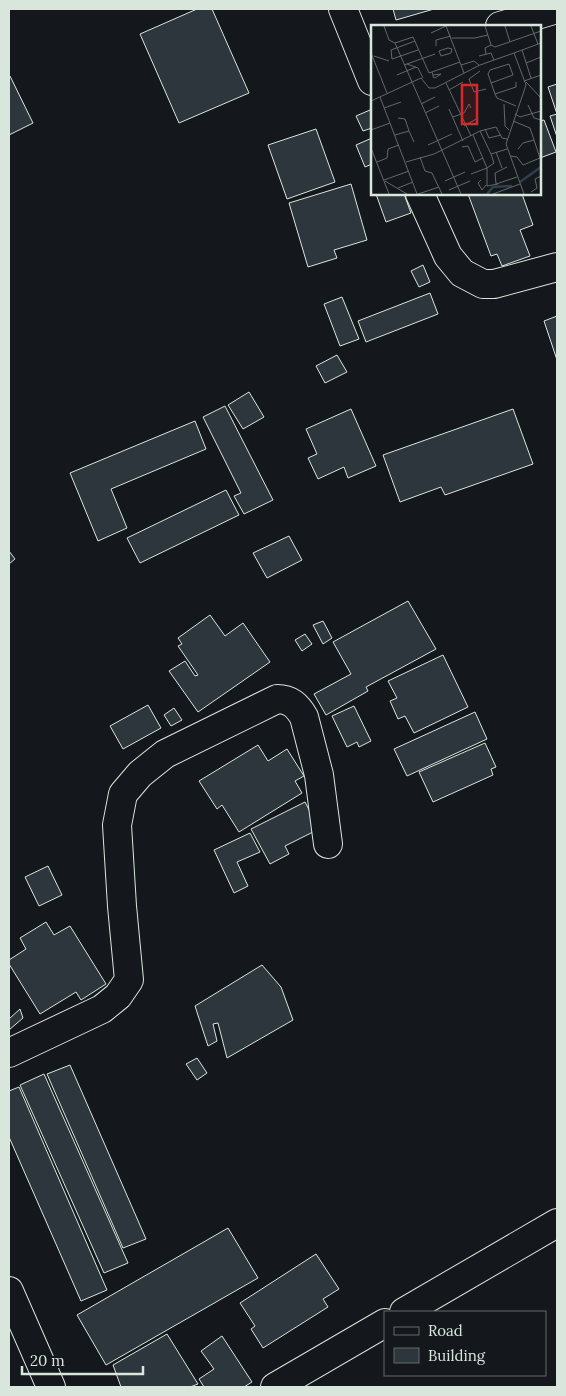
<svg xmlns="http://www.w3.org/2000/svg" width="566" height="1396" font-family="Lora,serif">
<rect width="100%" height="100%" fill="#14181c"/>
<g fill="#2c363c" stroke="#d8e6dc">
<path d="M 197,9 L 212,9 L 249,93 L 179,123 L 140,34 Z"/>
<path d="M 393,9 L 434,9 L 396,20 Z"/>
<path d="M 10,76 L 33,123 L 9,135 L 9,77 Z"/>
<path d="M 557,84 L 557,137 L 550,116 L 557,114 L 548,87 Z"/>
<path d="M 370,110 L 372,117 L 372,128 L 363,131 L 356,116 Z"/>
<path d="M 544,120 L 556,152 L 540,158 L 540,121 Z"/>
<path d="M 316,129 L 335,182 L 287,199 L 268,145 Z"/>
<path d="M 372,138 L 372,164 L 365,167 L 356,145 Z"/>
<path d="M 351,184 L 367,240 L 334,250 L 337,258 L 308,267 L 289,203 Z"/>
<path d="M 376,194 L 404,194 L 411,213 L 386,222 Z"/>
<path d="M 468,194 L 522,194 L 533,225 L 520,230 L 530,256 L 502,266 L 497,254 L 491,256 Z"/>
<path d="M 423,265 L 430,282 L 419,287 L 411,271 Z"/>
<path d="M 430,293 L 438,314 L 366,342 L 358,321 Z"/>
<path d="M 342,297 L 359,339 L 340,346 L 324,304 Z"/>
<path d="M 557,316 L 557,360 L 544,321 Z"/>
<path d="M 337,355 L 347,372 L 325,383 L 316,366 Z"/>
<path d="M 249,392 L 264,417 L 243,429 L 228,405 Z"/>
<path d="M 225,406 L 273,500 L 244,514 L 234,496 L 241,493 L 203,417 Z"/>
<path d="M 351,409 L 376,466 L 348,478 L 344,467 L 318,479 L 308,458 L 317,454 L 306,429 Z"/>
<path d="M 513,409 L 533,464 L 445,495 L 441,487 L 400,502 L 383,455 Z"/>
<path d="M 195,421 L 206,449 L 111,489 L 127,528 L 98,541 L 70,473 Z"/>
<path d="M 226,490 L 239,515 L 140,563 L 127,538 Z"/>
<path d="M 289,536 L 302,560 L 267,578 L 253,553 Z"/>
<path d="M 9,551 L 15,559 L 9,564 Z"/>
<path d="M 408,601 L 436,649 L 366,687 L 368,691 L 326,715 L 314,694 L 351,674 L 333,642 Z"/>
<path d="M 210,615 L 225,636 L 243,623 L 270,662 L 198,712 L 169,671 L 185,661 L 195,676 L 198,675 L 178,646 L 182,644 L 178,638 Z"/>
<path d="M 323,621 L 332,638 L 323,644 L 313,625 Z"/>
<path d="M 305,634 L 312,644 L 302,651 L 295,640 Z"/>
<path d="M 443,655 L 468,707 L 414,733 L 405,716 L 398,719 L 390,701 L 397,698 L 388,681 Z"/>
<path d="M 148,705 L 161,728 L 123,749 L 110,726 Z"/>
<path d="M 354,706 L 371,741 L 359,747 L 357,742 L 347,747 L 332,716 Z"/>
<path d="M 174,708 L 182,720 L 171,726 L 164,715 Z"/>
<path d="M 475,712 L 487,739 L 407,776 L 394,749 Z"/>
<path d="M 485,743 L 496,767 L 491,769 L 493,775 L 433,802 L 419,772 Z"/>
<path d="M 258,745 L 268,761 L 287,749 L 304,776 L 295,781 L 302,793 L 239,832 L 222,805 L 217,809 L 199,781 Z"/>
<path d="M 305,802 L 319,829 L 285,846 L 289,854 L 270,864 L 251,829 Z"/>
<path d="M 250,833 L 260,852 L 237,862 L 248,886 L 234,893 L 214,850 Z"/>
<path d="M 48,866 L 62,895 L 39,906 L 25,877 Z"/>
<path d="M 46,922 L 54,935 L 70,926 L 106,984 L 81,1000 L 76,992 L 40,1014 L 9,964 L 9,960 L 26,949 L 20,938 Z"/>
<path d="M 262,965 L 281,987 L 293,1020 L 227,1058 L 218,1023 L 213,1024 L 217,1041 L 208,1046 L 195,1006 Z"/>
<path d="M 20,1009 L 23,1018 L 9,1030 L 9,1019 Z"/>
<path d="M 197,1058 L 207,1073 L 197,1080 L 186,1064 Z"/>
<path d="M 70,1065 L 146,1239 L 123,1248 L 47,1074 Z"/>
<path d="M 44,1074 L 128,1263 L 104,1273 L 20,1085 Z"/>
<path d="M 19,1087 L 107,1290 L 81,1301 L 9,1137 L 9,1091 Z"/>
<path d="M 228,1228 L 258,1278 L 106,1365 L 77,1315 Z"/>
<path d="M 316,1254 L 339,1289 L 323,1299 L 328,1307 L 263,1348 L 251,1329 L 255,1326 L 240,1303 Z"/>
<path d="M 167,1334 L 198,1384 L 190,1387 L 121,1387 L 113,1365 Z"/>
<path d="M 222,1336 L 252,1382 L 244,1387 L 204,1387 L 199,1379 L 214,1369 L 201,1351 Z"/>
</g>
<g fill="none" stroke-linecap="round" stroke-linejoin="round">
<g stroke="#d8e6dc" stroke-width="30">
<g id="minor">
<path d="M 343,9 L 372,81"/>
<path d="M 500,26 L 557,9"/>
<path d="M 420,194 L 448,256 L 462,273 L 483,284 L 494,284 L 557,267"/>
<path d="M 9,1053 L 102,1009 L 118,996 L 129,980 L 122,906 L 117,825 L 123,794 L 140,774 L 165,754 L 277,699 C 290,699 297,705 304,717 L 319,775 L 328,844"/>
<path d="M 9,1291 L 51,1387"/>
<path d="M 404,1312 L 557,1223"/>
<path d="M 275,1387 L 385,1323"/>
</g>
</g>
<use href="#minor" stroke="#14181c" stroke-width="28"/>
</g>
<g transform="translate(371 25)">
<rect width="170" height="170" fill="#14181c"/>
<path fill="none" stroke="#2f3f4d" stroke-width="2.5" d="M 149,157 L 170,142M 116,169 L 122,162 L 141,161"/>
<path fill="none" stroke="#626a69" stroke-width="1" d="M 13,1 L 18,15 L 24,18M 75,1 L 93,48M 114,1 L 120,20M 134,1 L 139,17M 160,1 L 167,19M 60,8 L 75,1M 81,13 L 104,13 L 117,10M 44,16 L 20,25 L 21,34 L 47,25M 65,21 L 65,15 L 80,11M 77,23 L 81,24 L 80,28 L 70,31 L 68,26 ZM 151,25 L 160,53M 0,28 L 16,68M 143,28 L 170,18M 115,29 L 114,23 L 120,20 L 124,22 L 170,6M 3,31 L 18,36M 108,31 L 120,28 L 123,35M 89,37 L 58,48 L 42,12 L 24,18 L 90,169M 155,38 L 170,32M 36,39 L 47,43 L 52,53M 33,40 L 64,29M 90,40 L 103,36 L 108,40M 109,46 L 98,54 L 103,67 L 115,64M 61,47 L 62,50 L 62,52 L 64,53 L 70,49 L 62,50M 26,50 L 45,42M 153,56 L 170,50M 155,57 L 170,73M 75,58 L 100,111M 120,58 L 142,50 L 138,39 L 119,45 L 117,49 L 124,69 L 126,73 L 145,81M 78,65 L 92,57M 124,69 L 145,62 L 145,57M 9,72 L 46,169M 0,76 L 50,53 L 58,63 L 64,63 L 109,40 L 143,28 L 155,60 L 135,119 L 153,169M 50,79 L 64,72M 133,79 L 134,101 L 138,105M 157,80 L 163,93 L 170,95M 13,83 L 30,77M 78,84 L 92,116M 54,88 L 68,81M 144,89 L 149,92 L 170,86M 82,92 L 93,88 L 98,79 L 100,83M 27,93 L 34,94 L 38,106M 93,101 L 107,93M 114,104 L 118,113 L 130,110M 0,105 L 19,98M 24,110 L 38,106 L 43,117M 57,120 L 81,109M 91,122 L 97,121 L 104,137 L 112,133M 0,123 L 18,169M 147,124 L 152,118 L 163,115M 125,127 L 131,143M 120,129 L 109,106 L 125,102 L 131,113 L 136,114M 139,131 L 146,132 L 152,140 L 169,133 L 159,103 L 142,96M 49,132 L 54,146 L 61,148 L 71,169M 6,137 L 16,133 L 17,124 L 28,120M 35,137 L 63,129 L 109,106M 136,142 L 124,148 L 125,159 L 146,152M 100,149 L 116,143 L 102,110M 13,155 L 38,146M 110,155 L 107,158 L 111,165 L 115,160M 14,156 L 36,169M 74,156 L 94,147M 127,159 L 116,161 L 116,143 L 123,138 L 120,129 L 136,124M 27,163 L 42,157M 78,165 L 99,156M 160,167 L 166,163 L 164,154 L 170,151M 47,169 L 68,162M 122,169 L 149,159"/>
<path fill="#d62828" fill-opacity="0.15" stroke="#d62828" stroke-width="2.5" d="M 91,60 L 106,60 L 106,99 L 91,99 Z"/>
<rect width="170" height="170" fill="none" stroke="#d8e6dc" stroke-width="2.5"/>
</g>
<rect width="566" height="1396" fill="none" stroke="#d8e6dc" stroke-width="20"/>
<rect x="384" y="1311" width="162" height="65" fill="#14181c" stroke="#626a69"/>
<rect x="394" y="1327" width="25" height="8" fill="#14181c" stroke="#626a69"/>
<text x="428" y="1336" font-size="15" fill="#d8e6dc">Road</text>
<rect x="394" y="1348" width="25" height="15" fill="#2c363c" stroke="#626a69"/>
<text x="428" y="1361" font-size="15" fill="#d8e6dc">Building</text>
<path d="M22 1366v8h121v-8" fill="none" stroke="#d8e6dc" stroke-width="2.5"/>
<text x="30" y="1366" font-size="15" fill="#d8e6dc" stroke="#14181c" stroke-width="4" paint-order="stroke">20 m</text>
</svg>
